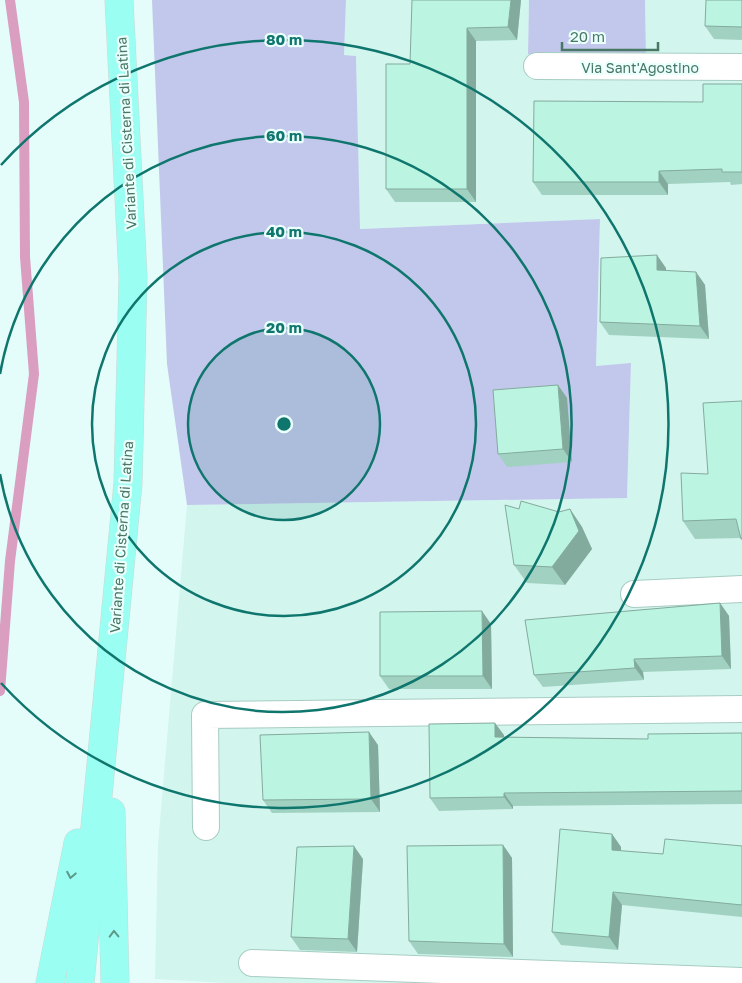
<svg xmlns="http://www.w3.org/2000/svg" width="742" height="983" font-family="'Golos Text',sans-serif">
<rect width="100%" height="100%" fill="#e4fdfa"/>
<path fill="#d2f5ee" d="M 346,0 L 529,0 L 528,54 L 646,55 L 645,0 L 742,0 L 742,983 L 227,983 L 155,979 L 158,845 L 187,505 L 627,498 L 631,364 L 596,366 L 600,219 L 359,229 L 356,56 L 344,55 Z"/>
<g fill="#c2c8eb">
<path d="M 152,0 L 346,0 L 344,55 L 356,56 L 360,229 L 600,219 L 596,366 L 631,363 L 627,498 L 187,505 L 167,364 Z"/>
<path d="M 529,0 L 645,0 L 646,55 L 528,54 Z"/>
</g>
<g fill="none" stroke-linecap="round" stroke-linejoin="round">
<path stroke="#da9ec1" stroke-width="10" d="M 0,691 L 10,561 L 34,374 L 25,257 L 24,102 L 10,0"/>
<g stroke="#a7cdc2" stroke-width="28">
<g id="minor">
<path d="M 537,66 L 742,67"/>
<path d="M 634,594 L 742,589"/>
<path d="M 206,827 L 205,715 L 742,709"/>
<path d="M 252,963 L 742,981"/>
</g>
</g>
<g stroke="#ccd9d4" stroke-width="29">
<g id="primary">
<path d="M 111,812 L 115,983"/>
<path d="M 50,983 L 78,843"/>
<path d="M 80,983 L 128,483 L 133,277 L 119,0"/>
</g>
</g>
<use href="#minor" stroke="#fff" stroke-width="26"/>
<use href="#primary" stroke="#9afef3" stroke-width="28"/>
</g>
<g fill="#a1d2c1">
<path d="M 412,0 L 521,0 L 517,40 L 476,41 L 476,202 L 395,202 L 386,189 L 410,64 Z"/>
<path d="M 742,0 L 742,40 L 714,39 L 705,26 Z"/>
<path d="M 742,84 L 742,184 L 731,185 L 730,182 L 668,184 L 668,195 L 542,195 L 533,182 Z"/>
<path d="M 666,268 L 666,271 L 696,272 L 705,285 L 709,339 L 609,335 L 600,322 Z"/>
<path d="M 558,385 L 567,398 L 572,462 L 507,467 L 498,454 Z"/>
<path d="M 742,401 L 742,540 L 741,538 L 695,539 L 683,521 L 708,474 Z"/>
<path d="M 519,509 L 559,512 L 570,509 L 582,527 L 592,549 L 565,585 L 527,583 L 514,565 Z"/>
<path d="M 720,603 L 729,616 L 731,669 L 643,672 L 644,680 L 543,687 L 534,675 Z"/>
<path d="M 491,624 L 492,689 L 389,689 L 380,676 Z"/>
<path d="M 742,733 L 742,804 L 513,806 L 513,809 L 439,811 L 430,798 L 504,735 L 504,737 L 648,739 Z"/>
<path d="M 378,745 L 380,812 L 272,813 L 263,800 Z"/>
<path d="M 612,834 L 621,847 L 621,851 L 663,854 L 742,846 L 742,917 L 622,905 L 618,950 L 561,945 L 552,932 Z"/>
<path d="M 503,845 L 512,858 L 513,957 L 418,954 L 409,941 Z"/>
<path d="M 363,859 L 357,952 L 300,950 L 291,937 Z"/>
</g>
<g fill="#83ab9d">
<path d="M 511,0 L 521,0 L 517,40 L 508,27 Z"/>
<path d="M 467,28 L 476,41 L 476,202 L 467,189 Z"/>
<path d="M 659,171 L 668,184 L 668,195 L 659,182 Z"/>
<path d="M 657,255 L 666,268 L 666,283 L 657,270 Z"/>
<path d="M 696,272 L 705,285 L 709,339 L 700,326 Z"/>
<path d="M 558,385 L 567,398 L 572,462 L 563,449 Z"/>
<path d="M 570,509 L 582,527 L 592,549 L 565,585 L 552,567 Z"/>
<path d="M 720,603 L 729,616 L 731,669 L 722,656 Z"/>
<path d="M 482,611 L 491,624 L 492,689 L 483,676 Z"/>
<path d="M 634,659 L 643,672 L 644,680 L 635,668 Z"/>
<path d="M 495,723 L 504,735 L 504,749 L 495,737 Z"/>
<path d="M 369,732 L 378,745 L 380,812 L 371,799 Z"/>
<path d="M 504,793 L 513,806 L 513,809 L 504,797 Z"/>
<path d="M 612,834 L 621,847 L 621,863 L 612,850 Z"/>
<path d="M 503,845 L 512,858 L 513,957 L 504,944 Z"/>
<path d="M 354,846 L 363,859 L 357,952 L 348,939 Z"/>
<path d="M 613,892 L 622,905 L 618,950 L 609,937 Z"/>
</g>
<g fill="#bbf4e0" stroke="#83ab9d">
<path d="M 412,0 L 511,0 L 508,27 L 467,28 L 467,189 L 386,189 L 386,64 L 410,64 Z"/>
<path d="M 706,0 L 742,0 L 742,27 L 705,26 Z"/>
<path d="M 703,84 L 742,84 L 742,172 L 722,172 L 722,169 L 659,171 L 659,182 L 533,182 L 534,101 L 703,102 Z"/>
<path d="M 657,255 L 657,270 L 696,272 L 700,326 L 600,322 L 601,258 Z"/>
<path d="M 558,385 L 563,449 L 498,454 L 493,390 Z"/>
<path d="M 742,401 L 742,539 L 741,539 L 736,519 L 683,521 L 681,473 L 708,474 L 703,403 Z"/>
<path d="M 521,501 L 559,512 L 570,509 L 579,531 L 552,567 L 514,565 L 505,505 L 519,509 Z"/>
<path d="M 720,603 L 722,656 L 634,659 L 635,668 L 534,675 L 525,620 Z"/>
<path d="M 482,611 L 483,676 L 380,676 L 380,612 Z"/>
<path d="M 495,723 L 495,737 L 648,739 L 648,734 L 742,733 L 742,791 L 504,793 L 504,797 L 430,798 L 429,724 Z"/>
<path d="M 369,732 L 371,799 L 263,800 L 260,735 Z"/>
<path d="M 560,829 L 612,834 L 612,850 L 663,854 L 665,839 L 742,846 L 742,905 L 613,892 L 609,937 L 552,932 Z"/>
<path d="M 503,845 L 504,944 L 409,941 L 407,846 Z"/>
<path d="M 354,846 L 348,939 L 291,937 L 297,847 Z"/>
</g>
<defs><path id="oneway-chevron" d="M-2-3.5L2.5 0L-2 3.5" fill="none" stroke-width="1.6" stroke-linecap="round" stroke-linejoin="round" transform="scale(1.25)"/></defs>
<g stroke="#5c9988">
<use href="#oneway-chevron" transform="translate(71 875) rotate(101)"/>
<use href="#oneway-chevron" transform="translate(114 934) rotate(-91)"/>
</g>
<circle cx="284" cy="424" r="96" fill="#0f766e" fill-opacity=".12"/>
<g fill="none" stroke="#0f766e" stroke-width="2.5">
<circle cx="284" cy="424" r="96"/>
<circle cx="284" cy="424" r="192"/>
<path d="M0 374A288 288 0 1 1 0 474"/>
<path d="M1 165A384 384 0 1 1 1 683"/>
</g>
<g text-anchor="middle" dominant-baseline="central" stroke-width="4.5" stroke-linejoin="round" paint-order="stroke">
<g font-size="14" fill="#487765" stroke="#ebfffc">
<text x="640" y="67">Via Sant'Agostino</text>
<text transform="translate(126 133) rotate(-93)">Variante di Cisterna di Latina</text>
<text transform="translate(121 537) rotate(-86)">Variante di Cisterna di Latina</text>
</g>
</g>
<circle cx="284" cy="424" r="8" fill="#0f766e" stroke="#ebfffc" stroke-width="2.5"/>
<g font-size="15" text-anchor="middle" font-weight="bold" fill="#0f766e" stroke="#ebfffc" stroke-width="4.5" stroke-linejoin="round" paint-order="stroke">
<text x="284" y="45">80 m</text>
<text x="284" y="141">60 m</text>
<text x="284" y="237">40 m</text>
<text x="284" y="333">20 m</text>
</g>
<path d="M562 42v8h96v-8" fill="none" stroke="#487765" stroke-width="2.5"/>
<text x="570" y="42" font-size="15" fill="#487765" stroke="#ebfffc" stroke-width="4" paint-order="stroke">20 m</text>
</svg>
